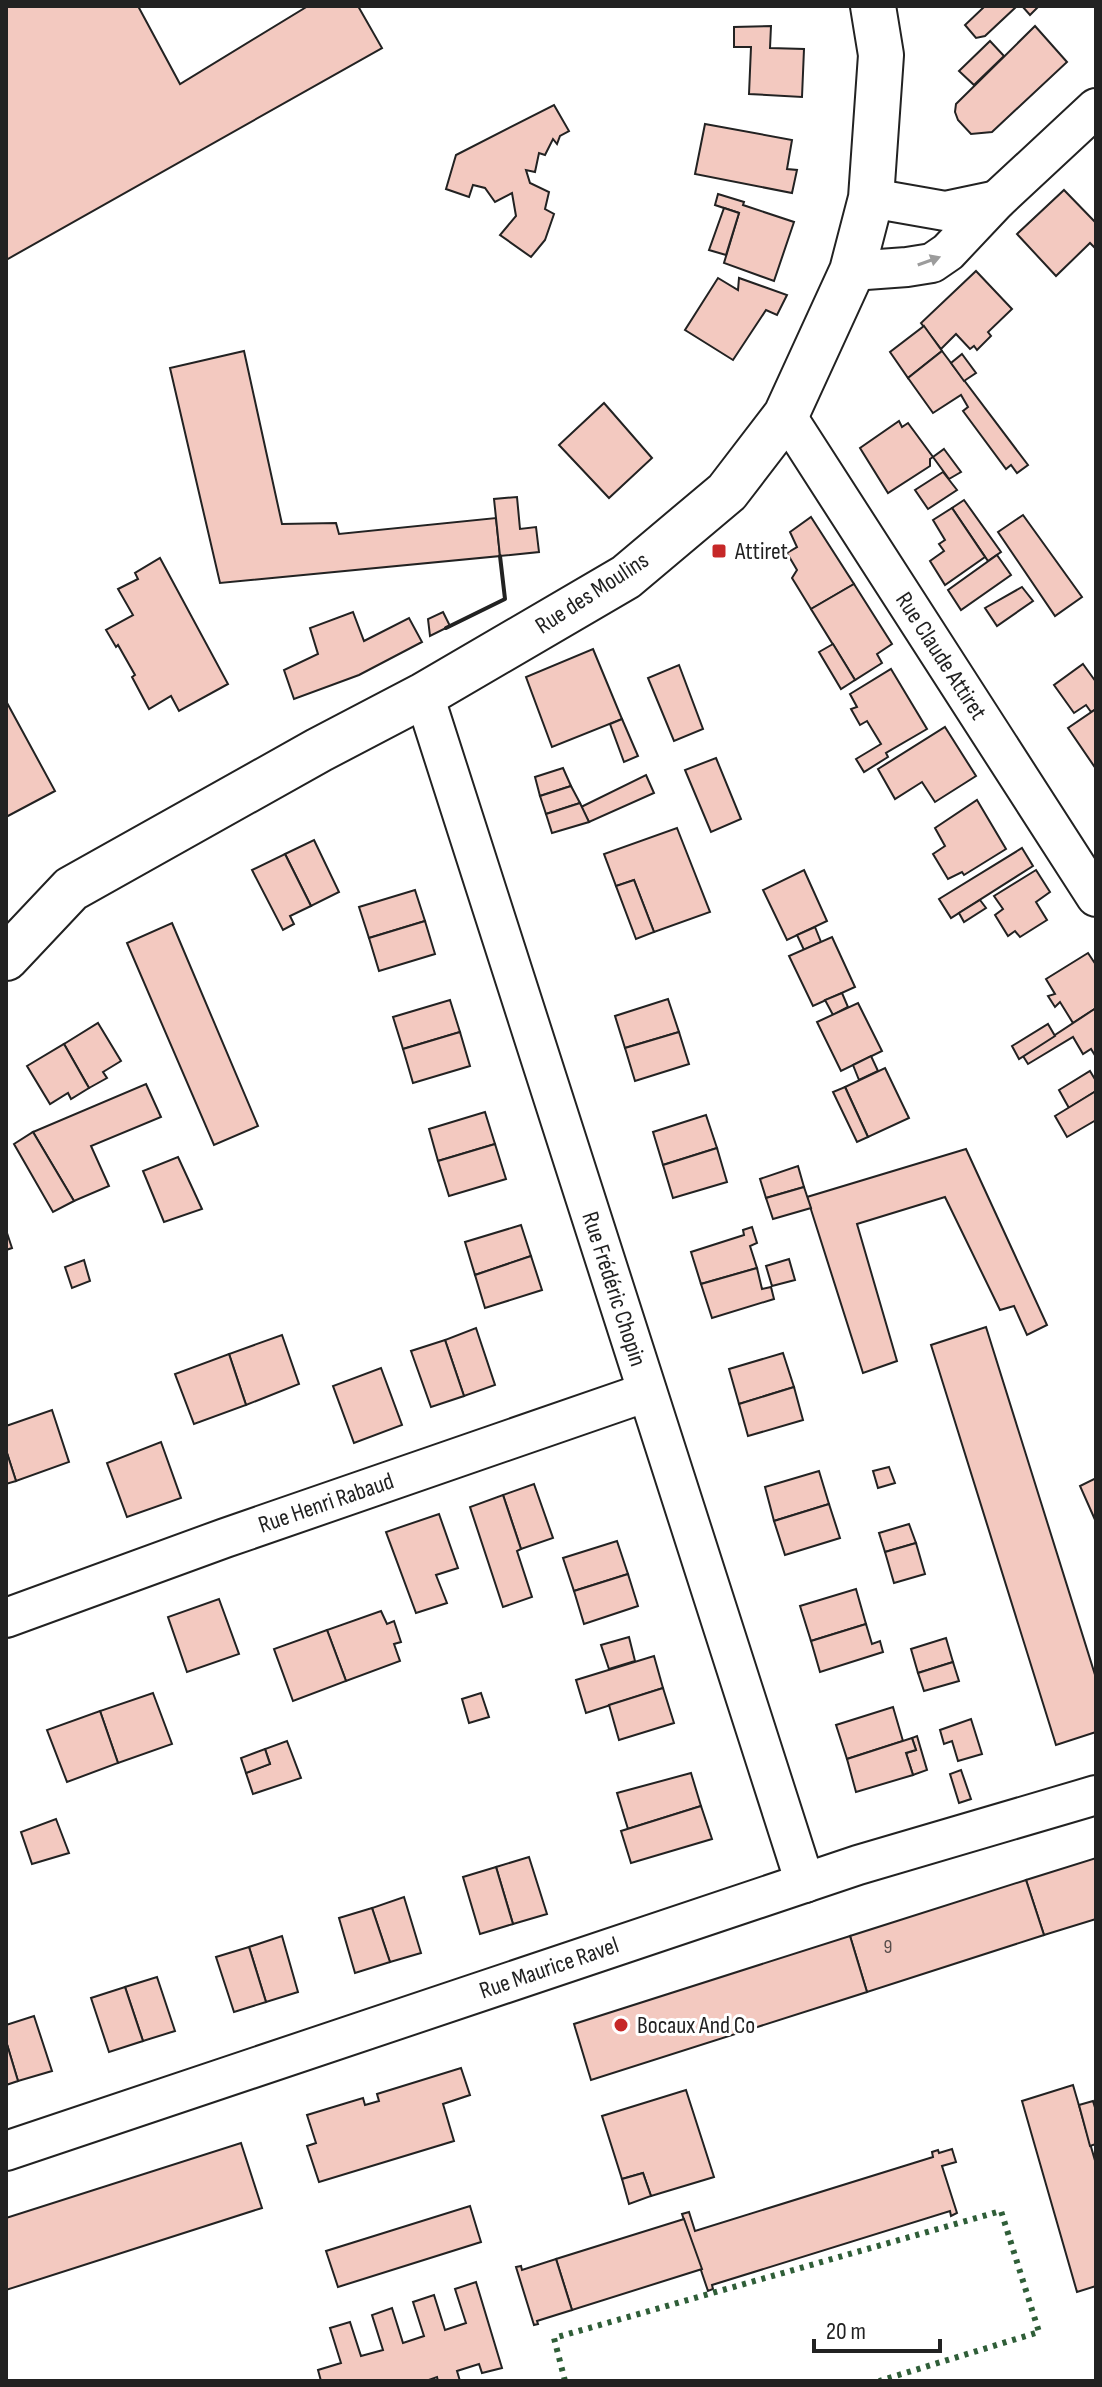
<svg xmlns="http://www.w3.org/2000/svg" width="1102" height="2387" font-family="'Sofia Sans Condensed',sans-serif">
<rect width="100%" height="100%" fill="#fff"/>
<g fill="#f3c9c0" stroke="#222" stroke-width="2">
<path d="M 6,6 L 138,6 L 180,84 L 308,6 L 358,6 L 382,48 L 6,260 Z"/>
<path d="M 985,6 L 1017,6 L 985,36 L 976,38 L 965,25 Z"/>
<path d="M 1022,6 L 1039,6 L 1030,15 Z"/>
<path d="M 771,26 L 770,48 L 804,49 L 802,97 L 749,94 L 751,47 L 734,47 L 734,27 Z"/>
<path d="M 1035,26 L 1067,62 L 992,132 L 971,134 L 958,120 L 955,112 L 956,104 Z"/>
<path d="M 990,41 L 1004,56 L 974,85 L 959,71 Z"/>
<path d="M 554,105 L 569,131 L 560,136 L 557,144 L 553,139 L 545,155 L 539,153 L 535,172 L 526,170 L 530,183 L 549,192 L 545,209 L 554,214 L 545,240 L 531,257 L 500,235 L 516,216 L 512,193 L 495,202 L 485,188 L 473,185 L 469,197 L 446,189 L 456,155 Z"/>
<path d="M 705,124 L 792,140 L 787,169 L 797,170 L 792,193 L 695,174 Z"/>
<path d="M 1064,190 L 1096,223 L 1096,249 L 1090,243 L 1056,276 L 1017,234 Z"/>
<path d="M 718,194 L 744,202 L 743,205 L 794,222 L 774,281 L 724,263 L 739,213 L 715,205 Z"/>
<path d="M 724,208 L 739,213 L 726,255 L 709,250 Z"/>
<path d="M 976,271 L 1012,309 L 988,332 L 991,336 L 977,350 L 974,346 L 970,349 L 956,334 L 941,349 L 921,323 Z"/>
<path d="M 718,278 L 738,290 L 739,278 L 787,295 L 777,315 L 766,310 L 733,360 L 685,330 Z"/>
<path d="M 924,326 L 942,351 L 908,378 L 890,352 Z"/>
<path d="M 244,351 L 282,524 L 336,523 L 339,534 L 496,518 L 500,556 L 220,583 L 170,368 Z"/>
<path d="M 942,351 L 1028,465 L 1017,473 L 1011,465 L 1006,469 L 963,411 L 968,407 L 961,395 L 933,413 L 908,378 Z"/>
<path d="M 962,354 L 976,373 L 964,381 L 951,363 Z"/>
<path d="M 604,403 L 652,458 L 609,498 L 559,445 Z"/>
<path d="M 899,421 L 902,427 L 908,423 L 933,457 L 930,459 L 930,466 L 888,493 L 860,448 Z"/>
<path d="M 944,449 L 961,472 L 949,479 L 933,457 Z"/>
<path d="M 943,472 L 957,490 L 928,509 L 915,490 Z"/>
<path d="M 517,497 L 520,529 L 536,527 L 539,552 L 500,556 L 494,499 Z"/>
<path d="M 964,500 L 1001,552 L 988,561 L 952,508 Z"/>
<path d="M 952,508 L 985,557 L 945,585 L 930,561 L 944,551 L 939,544 L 945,540 L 933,520 Z"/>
<path d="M 1023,515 L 1082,597 L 1055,616 L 998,532 Z"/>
<path d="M 811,517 L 854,584 L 811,609 L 792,578 L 797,570 L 787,553 L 797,547 L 790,532 Z"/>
<path d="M 997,555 L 1011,575 L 961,610 L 948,590 Z"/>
<path d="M 160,558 L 228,684 L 179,711 L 171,696 L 149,709 L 132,677 L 135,675 L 118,645 L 116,647 L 106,630 L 133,615 L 118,589 L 138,579 L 135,573 Z"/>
<path d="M 854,584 L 892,644 L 877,654 L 882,663 L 855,680 L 811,609 Z"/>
<path d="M 1022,587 L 1033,601 L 997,626 L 985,608 Z"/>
<path d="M 353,612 L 364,641 L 409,618 L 422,642 L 359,675 L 294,699 L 284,670 L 318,654 L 310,628 Z"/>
<path d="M 443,612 L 450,626 L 430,636 L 428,619 Z"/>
<path d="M 833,644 L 855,680 L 841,689 L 819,652 Z"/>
<path d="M 593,649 L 622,719 L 552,747 L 526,677 Z"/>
<path d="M 1083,664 L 1096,682 L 1096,709 L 1091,712 L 1086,705 L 1074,713 L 1054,685 Z"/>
<path d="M 679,665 L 703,729 L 674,741 L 648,678 Z"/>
<path d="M 891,669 L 927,729 L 886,753 L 888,757 L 864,772 L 856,759 L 881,744 L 867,721 L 860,725 L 851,709 L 857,707 L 850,694 Z"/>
<path d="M 6,701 L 55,791 L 6,817 Z"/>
<path d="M 1096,709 L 1096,769 L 1068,728 Z"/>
<path d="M 622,719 L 638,756 L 624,762 L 610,724 Z"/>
<path d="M 945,727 L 976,776 L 935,802 L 922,782 L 895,799 L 878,769 Z"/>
<path d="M 716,758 L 741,819 L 711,832 L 685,770 Z"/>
<path d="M 563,768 L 571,786 L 540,796 L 535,777 Z"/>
<path d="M 646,775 L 654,793 L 589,822 L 581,807 Z"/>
<path d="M 571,786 L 580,803 L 546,814 L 540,796 Z"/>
<path d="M 977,800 L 1006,849 L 964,875 L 962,872 L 948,879 L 933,854 L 945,846 L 935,828 Z"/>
<path d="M 580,803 L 589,822 L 552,833 L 546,814 Z"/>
<path d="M 677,828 L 710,912 L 654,932 L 634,880 L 616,886 L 604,854 Z"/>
<path d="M 314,840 L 339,892 L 311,906 L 285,854 Z"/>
<path d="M 1022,848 L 1033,866 L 951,918 L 939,899 Z"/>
<path d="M 285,854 L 311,906 L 290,916 L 294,924 L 283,930 L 252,870 Z"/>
<path d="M 804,870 L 827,921 L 787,940 L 763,890 Z"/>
<path d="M 1036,870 L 1050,892 L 1036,902 L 1047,920 L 1020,937 L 1015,931 L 1008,936 L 995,915 L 1003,909 L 994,896 Z"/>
<path d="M 634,880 L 654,932 L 636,939 L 616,886 Z"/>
<path d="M 415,890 L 425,921 L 369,938 L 359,907 Z"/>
<path d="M 980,900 L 986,908 L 964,922 L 959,913 Z"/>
<path d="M 425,921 L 435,954 L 379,971 L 369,938 Z"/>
<path d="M 172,923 L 258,1126 L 214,1145 L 127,943 Z"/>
<path d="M 815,927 L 821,942 L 804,950 L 797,935 Z"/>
<path d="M 832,937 L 855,987 L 813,1006 L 789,956 Z"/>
<path d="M 1088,953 L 1096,965 L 1096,1008 L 1073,1023 L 1060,1002 L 1055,1007 L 1048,996 L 1055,994 L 1046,979 Z"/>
<path d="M 842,993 L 848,1007 L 833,1015 L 825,1000 Z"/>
<path d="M 668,999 L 679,1032 L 625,1048 L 615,1016 Z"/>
<path d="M 450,1000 L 460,1032 L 403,1049 L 393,1017 Z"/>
<path d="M 858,1003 L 882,1051 L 841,1071 L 817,1022 Z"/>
<path d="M 1096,1008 L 1096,1057 L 1091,1049 L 1083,1054 L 1073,1037 L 1028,1064 L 1023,1056 Z"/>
<path d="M 98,1023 L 121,1061 L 103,1072 L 107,1078 L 89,1088 L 64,1044 Z"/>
<path d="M 1048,1024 L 1055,1036 L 1019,1059 L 1012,1046 Z"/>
<path d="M 460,1032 L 470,1066 L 413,1083 L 403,1049 Z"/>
<path d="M 679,1032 L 689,1064 L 635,1081 L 625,1048 Z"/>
<path d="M 64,1044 L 89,1088 L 71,1099 L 68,1093 L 50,1104 L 27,1066 Z"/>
<path d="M 871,1056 L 878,1071 L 859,1080 L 853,1065 Z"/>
<path d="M 885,1068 L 909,1118 L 868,1137 L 845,1087 Z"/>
<path d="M 1090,1071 L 1096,1081 L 1096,1091 L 1069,1108 L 1059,1090 Z"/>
<path d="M 146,1084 L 161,1117 L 91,1146 L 109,1186 L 74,1201 L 33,1132 Z"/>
<path d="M 845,1087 L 868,1137 L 857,1142 L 833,1092 Z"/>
<path d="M 1096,1091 L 1096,1120 L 1067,1137 L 1055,1116 Z"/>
<path d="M 485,1112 L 495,1144 L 438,1161 L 429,1129 Z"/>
<path d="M 706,1115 L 717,1148 L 663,1165 L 653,1132 Z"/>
<path d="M 33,1132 L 74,1201 L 53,1212 L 14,1144 Z"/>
<path d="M 495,1144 L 506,1179 L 449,1196 L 438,1161 Z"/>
<path d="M 717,1148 L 727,1182 L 673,1198 L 663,1165 Z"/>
<path d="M 966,1149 L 1047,1325 L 1027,1335 L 1014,1306 L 1000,1310 L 945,1197 L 857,1224 L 897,1361 L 863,1373 L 807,1197 Z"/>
<path d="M 178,1157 L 202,1209 L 164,1222 L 143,1171 Z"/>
<path d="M 798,1166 L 804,1187 L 766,1198 L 760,1179 Z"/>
<path d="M 804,1187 L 811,1208 L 773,1219 L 766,1198 Z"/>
<path d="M 521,1225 L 531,1256 L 475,1275 L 465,1242 Z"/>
<path d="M 752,1227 L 757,1243 L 750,1246 L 757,1268 L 701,1284 L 691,1252 L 744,1235 L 743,1230 Z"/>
<path d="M 6,1230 L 12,1248 L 6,1250 Z"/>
<path d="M 531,1256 L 542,1290 L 485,1308 L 475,1275 Z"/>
<path d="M 789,1259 L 795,1280 L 772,1286 L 766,1266 Z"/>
<path d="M 84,1260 L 90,1281 L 72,1288 L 65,1267 Z"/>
<path d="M 757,1268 L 762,1289 L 771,1287 L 774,1299 L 712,1318 L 701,1284 Z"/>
<path d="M 986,1327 L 1096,1678 L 1096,1732 L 1056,1745 L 931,1345 Z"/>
<path d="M 476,1328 L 495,1385 L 464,1396 L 445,1340 Z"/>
<path d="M 282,1335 L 299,1384 L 246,1405 L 229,1354 Z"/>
<path d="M 445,1340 L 464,1396 L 431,1407 L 411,1351 Z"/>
<path d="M 783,1353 L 794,1387 L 739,1404 L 729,1369 Z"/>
<path d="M 229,1354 L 246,1405 L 194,1424 L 175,1374 Z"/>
<path d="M 381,1368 L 402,1425 L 354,1443 L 333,1386 Z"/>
<path d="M 794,1387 L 803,1420 L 748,1436 L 739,1404 Z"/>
<path d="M 52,1410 L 69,1462 L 16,1481 L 6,1450 L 6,1426 Z"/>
<path d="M 161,1442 L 181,1498 L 127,1517 L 107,1463 Z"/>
<path d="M 6,1450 L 16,1481 L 6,1484 Z"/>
<path d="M 889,1467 L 895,1483 L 878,1488 L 873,1471 Z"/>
<path d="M 819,1471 L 829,1504 L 774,1521 L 765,1487 Z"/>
<path d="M 1096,1478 L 1096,1522 L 1080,1486 Z"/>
<path d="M 534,1484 L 553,1538 L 521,1549 L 503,1495 Z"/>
<path d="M 503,1495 L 521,1549 L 517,1551 L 532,1597 L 503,1607 L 470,1507 Z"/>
<path d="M 829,1504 L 840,1538 L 785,1555 L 774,1521 Z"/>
<path d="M 439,1514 L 458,1568 L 436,1575 L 447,1603 L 416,1613 L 386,1532 Z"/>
<path d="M 909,1524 L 916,1543 L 885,1552 L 879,1533 Z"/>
<path d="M 617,1541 L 628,1574 L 574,1591 L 563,1558 Z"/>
<path d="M 916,1543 L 925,1574 L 894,1583 L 885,1552 Z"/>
<path d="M 628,1574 L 638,1606 L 584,1624 L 574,1591 Z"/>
<path d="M 856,1589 L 866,1624 L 811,1641 L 800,1606 Z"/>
<path d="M 219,1599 L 239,1654 L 187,1672 L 168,1617 Z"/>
<path d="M 381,1611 L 387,1624 L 394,1621 L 401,1642 L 394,1644 L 400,1661 L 346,1681 L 327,1630 Z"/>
<path d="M 866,1624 L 872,1644 L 880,1641 L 883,1652 L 820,1672 L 811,1641 Z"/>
<path d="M 327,1630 L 346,1681 L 293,1701 L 274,1649 Z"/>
<path d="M 629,1637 L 635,1661 L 609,1669 L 601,1645 Z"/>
<path d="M 946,1638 L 953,1662 L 918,1673 L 911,1649 Z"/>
<path d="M 654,1656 L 663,1688 L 586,1713 L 576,1680 Z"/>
<path d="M 953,1662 L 959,1681 L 924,1691 L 918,1673 Z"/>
<path d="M 663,1688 L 674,1723 L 619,1740 L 609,1705 Z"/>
<path d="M 153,1693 L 172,1744 L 118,1763 L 100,1711 Z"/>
<path d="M 481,1693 L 489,1717 L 469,1723 L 462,1699 Z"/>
<path d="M 893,1707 L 903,1741 L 847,1759 L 836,1725 Z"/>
<path d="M 100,1711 L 118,1763 L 67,1782 L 47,1730 Z"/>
<path d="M 971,1719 L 982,1754 L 958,1761 L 952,1741 L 944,1744 L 940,1730 Z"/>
<path d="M 917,1736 L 927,1770 L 913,1775 L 906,1753 L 916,1750 L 912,1738 Z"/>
<path d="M 912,1738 L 916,1750 L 906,1753 L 913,1775 L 856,1792 L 847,1759 Z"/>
<path d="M 287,1741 L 301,1778 L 253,1794 L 246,1773 L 270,1764 L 265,1749 Z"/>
<path d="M 265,1749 L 270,1764 L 246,1773 L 241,1758 Z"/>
<path d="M 961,1770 L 971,1799 L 959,1803 L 950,1774 Z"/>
<path d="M 691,1773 L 701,1806 L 628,1829 L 617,1793 Z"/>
<path d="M 701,1806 L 712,1839 L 631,1863 L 621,1831 Z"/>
<path d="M 56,1819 L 69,1853 L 32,1864 L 21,1832 Z"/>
<path d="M 529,1857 L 547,1914 L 513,1924 L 496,1867 Z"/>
<path d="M 1096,1858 L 1096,1919 L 1044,1935 L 1026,1880 Z"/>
<path d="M 496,1867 L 513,1924 L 480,1934 L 463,1877 Z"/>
<path d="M 1026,1880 L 1044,1935 L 867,1992 L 850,1936 Z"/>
<path d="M 404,1897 L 421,1953 L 390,1962 L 372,1908 Z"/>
<path d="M 372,1908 L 390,1962 L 355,1973 L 339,1918 Z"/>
<path d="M 282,1936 L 298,1992 L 266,2002 L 249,1947 Z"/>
<path d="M 850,1936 L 867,1992 L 591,2080 L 574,2024 Z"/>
<path d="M 249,1947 L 266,2002 L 234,2012 L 216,1957 Z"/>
<path d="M 157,1977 L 175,2031 L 143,2041 L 125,1987 Z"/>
<path d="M 125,1987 L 143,2041 L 109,2052 L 91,1998 Z"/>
<path d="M 34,2016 L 52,2071 L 18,2081 L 6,2041 L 6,2025 Z"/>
<path d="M 6,2041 L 18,2081 L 6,2085 Z"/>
<path d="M 461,2068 L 470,2095 L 443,2104 L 454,2141 L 319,2182 L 307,2146 L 316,2143 L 307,2115 L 363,2098 L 365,2105 L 379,2101 L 377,2094 Z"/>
<path d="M 1073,2085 L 1096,2164 L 1096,2286 L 1077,2292 L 1022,2101 Z"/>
<path d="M 686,2090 L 714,2177 L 651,2196 L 643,2173 L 622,2179 L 602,2116 Z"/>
<path d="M 1093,2101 L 1096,2111 L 1096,2144 L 1090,2146 L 1079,2105 Z"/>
<path d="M 241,2143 L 262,2208 L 6,2290 L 6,2218 Z"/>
<path d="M 952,2149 L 956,2162 L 942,2166 L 957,2213 L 951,2216 L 950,2211 L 712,2285 L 713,2289 L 708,2291 L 682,2214 L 689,2212 L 695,2231 L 933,2157 L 932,2152 L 938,2150 L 939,2153 Z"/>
<path d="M 643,2173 L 651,2196 L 629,2204 L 622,2179 Z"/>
<path d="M 470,2206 L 481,2242 L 338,2287 L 326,2251 Z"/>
<path d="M 684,2219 L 702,2269 L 572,2310 L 556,2259 Z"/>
<path d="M 556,2259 L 572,2310 L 537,2321 L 538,2324 L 534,2325 L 516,2267 L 521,2266 L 522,2270 Z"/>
<path d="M 476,2282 L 502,2368 L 482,2373 L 479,2364 L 457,2371 L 460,2381 L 438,2381 L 437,2377 L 426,2381 L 321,2381 L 318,2370 L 341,2363 L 330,2328 L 350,2322 L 361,2356 L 383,2350 L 372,2315 L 392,2308 L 403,2343 L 424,2336 L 413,2302 L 434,2295 L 445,2330 L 466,2323 L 455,2289 Z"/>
</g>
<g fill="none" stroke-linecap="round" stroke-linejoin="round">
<g stroke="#222" stroke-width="42">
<g id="minor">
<path d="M 871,198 L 945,211 L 997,200"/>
<path d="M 852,271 L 907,267 L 932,263 L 948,252 L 997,200 L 1096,108"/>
<path d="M 786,415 L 1096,897"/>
<path d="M 424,695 L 805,1883"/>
<path d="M 6,1618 L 225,1538 L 647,1392"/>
<path d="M 6,2151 L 858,1865 L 1096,1795"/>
</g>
</g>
<g stroke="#222" stroke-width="48">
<path id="tertiary" d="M 6,958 L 71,889 L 319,750 L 424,695 L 626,577 L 727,492 L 786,415 L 852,271 L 871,198 L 881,55 L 873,6"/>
</g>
<use href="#minor" stroke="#fff" stroke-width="38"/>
<use href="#tertiary" stroke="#fff" stroke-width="44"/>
<path stroke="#2f5e38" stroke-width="6" stroke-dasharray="4 6" stroke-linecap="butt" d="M 565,2381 L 554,2338 L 1001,2211 L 1039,2332 L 879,2381"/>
<path stroke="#222" stroke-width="4" d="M 446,628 L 505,599 L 500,556"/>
</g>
<defs><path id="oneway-solid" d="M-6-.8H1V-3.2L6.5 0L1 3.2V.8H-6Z" transform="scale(2)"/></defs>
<use fill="#9c9c9c" href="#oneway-solid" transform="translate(929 261) rotate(-20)"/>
<g fill="#c62828" stroke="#fff" stroke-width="3">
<rect x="711" y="543" width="16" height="16" rx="4"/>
<circle cx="621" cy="2025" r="8"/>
</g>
<g text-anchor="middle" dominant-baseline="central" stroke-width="6" stroke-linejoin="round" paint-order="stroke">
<g font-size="20" fill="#564c4a">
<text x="888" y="1947">9</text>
</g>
<g font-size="24" fill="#222" stroke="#fff" text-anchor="start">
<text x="735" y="551">Attiret</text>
<text x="637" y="2025">Bocaux And Co</text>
</g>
<g font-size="24" fill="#222" stroke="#fff">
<text transform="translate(592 593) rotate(-33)">Rue des Moulins</text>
<text transform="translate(941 656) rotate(57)">Rue Claude Attiret</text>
<text transform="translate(614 1289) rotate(72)">Rue Frédéric Chopin</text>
<text transform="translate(326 1503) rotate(-19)">Rue Henri Rabaud</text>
<text transform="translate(549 1968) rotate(-19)">Rue Maurice Ravel</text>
</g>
</g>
<rect width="1102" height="2387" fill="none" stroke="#222222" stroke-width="16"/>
<path d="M814 2339v12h126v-12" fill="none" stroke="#222222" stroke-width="4"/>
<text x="826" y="2339" font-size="24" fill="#222222" stroke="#ffffff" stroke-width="6" paint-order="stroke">20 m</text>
</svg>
